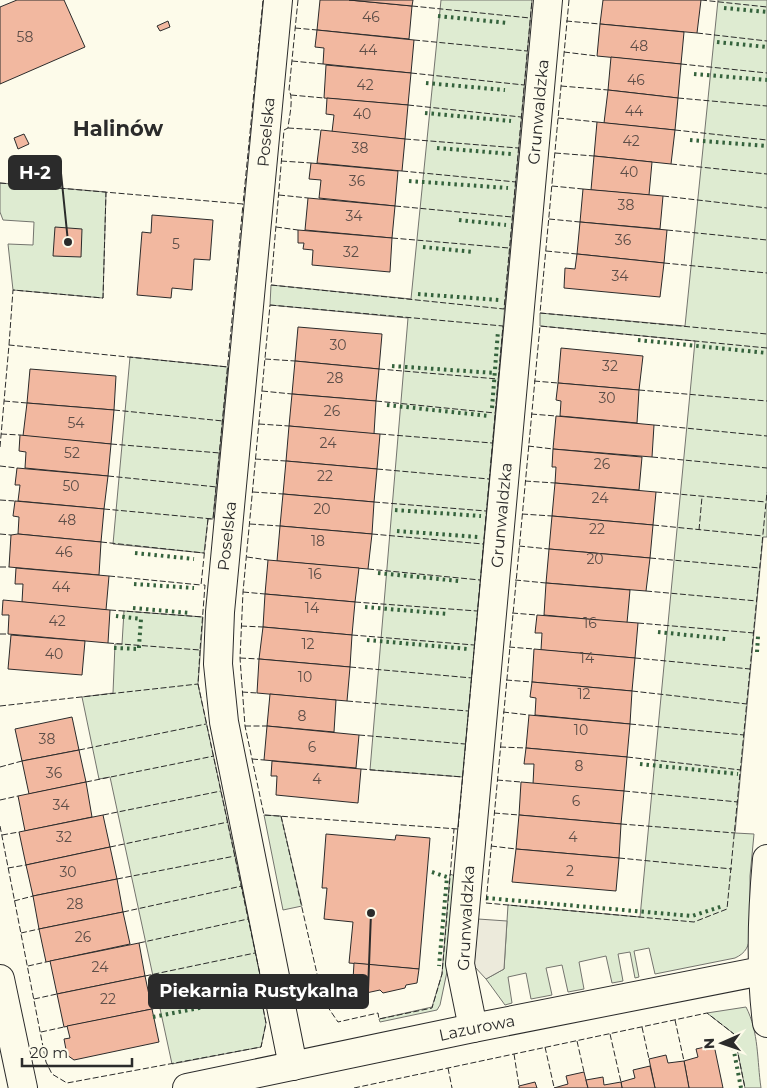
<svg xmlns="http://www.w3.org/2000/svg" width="767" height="1088" font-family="Montserrat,sans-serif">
<rect width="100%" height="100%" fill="#fdfbea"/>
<g fill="#deebd1" stroke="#74746e">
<path d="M 441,0 L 532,0 L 463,777 L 370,770 L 408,318 L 270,305 L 271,285 L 411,299 Z"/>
<path d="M 718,0 L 767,0 L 767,537 L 763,537 L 735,833 L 754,834 L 750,876 L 750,935 C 749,946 746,953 735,958 L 655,974 L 649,948 L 634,951 L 639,977 L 635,978 L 630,952 L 618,954 L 623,981 L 612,983 L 606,956 L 579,962 L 584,989 L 568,992 L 562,965 L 546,968 L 552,995 L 531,999 L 526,973 L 508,977 L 512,1003 L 505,1005 L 486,979 L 504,969 L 508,905 L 640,917 L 695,341 L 540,326 L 540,313 L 685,326 Z"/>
<path d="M 0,183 L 106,192 L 103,298 L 13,290 L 8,244 L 33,245 L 34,222 L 3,220 L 0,212 Z"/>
<path d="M 130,357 L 228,367 L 213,519 L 208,519 L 204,553 L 113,544 Z"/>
<path d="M 124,611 L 203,617 L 198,684 L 263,986 L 259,987 L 266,1023 L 261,1047 L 172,1064 L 110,777 L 99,779 L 82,697 L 113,693 L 115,644 L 122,644 Z"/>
<path d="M 264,815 L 281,816 L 302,906 L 283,910 Z"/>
<path d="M 450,874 L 455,876 L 448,967 L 440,1005 L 437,1010 L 380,1022 L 379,1019 L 432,1007 L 442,974 Z"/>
<path d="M 746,1007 C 759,1032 757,1061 761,1088 L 745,1088 L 734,1034 L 707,1013 Z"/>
</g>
<path fill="#eceadb" stroke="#74746e" d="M 478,919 L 507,921 L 504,969 L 486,979 L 474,966 Z"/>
<g fill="#f2b8a0" stroke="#2b2b2b">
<path d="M 17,0 L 64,0 L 85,47 L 0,84 L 0,7 Z"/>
<path d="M 320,0 L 349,0 L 412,6 L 409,39 L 317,30 Z"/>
<path d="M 349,0 L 413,0 L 412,6 Z"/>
<path d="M 603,0 L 701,0 L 697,33 L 600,24 Z"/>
<path d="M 168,21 L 170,27 L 160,31 L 157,26 Z"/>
<path d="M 600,24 L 684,32 L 681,64 L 597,56 Z"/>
<path d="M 317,30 L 414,40 L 411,73 L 323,64 L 324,48 L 315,47 Z"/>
<path d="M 611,57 L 681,64 L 678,98 L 608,90 Z"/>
<path d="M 326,65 L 411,73 L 408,105 L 324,98 Z"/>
<path d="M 608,90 L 678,98 L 675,130 L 604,123 Z"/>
<path d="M 327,98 L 408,105 L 405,139 L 332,132 L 334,115 L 326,114 Z"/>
<path d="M 597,122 L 675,130 L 671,164 L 594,156 Z"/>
<path d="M 321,130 L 405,139 L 402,171 L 317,163 Z"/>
<path d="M 24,134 L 29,144 L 18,149 L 14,138 Z"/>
<path d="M 594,156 L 652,162 L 649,195 L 591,190 Z"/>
<path d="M 311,163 L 398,171 L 395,206 L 319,198 L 321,180 L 309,179 Z"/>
<path d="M 583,189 L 663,196 L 660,229 L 580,222 Z"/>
<path d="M 308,198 L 395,206 L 392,238 L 305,230 Z"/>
<path d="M 152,215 L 213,220 L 210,260 L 194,259 L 192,290 L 172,288 L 171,298 L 137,295 L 142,232 L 151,233 Z"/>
<path d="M 580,222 L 667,230 L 664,263 L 577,254 Z"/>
<path d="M 55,227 L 82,229 L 81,257 L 53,256 Z"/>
<path d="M 298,230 L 392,238 L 390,272 L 312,265 L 313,250 L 303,249 L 304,243 L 298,243 Z"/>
<path d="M 577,254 L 664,263 L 660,297 L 564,288 L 565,268 L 575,269 Z"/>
<path d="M 298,327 L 382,334 L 379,369 L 295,361 Z"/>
<path d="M 561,348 L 643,356 L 639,390 L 558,383 Z"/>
<path d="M 295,361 L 379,369 L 376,401 L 292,394 Z"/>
<path d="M 30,369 L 116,376 L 114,410 L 27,403 Z"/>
<path d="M 558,383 L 639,390 L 637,423 L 560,416 L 561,401 L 556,400 Z"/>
<path d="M 292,394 L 376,401 L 374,434 L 289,426 Z"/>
<path d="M 27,403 L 114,410 L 111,444 L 23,436 Z"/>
<path d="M 556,416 L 654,425 L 652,457 L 553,449 Z"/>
<path d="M 289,426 L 380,434 L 377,469 L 286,461 Z"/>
<path d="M 20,435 L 111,444 L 108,476 L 25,468 L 26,452 L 19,451 Z"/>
<path d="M 553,449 L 642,457 L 639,490 L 555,483 L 556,467 L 552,467 Z"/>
<path d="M 286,461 L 377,469 L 374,502 L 283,494 Z"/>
<path d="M 17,468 L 108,476 L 104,509 L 18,501 L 20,485 L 15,485 Z"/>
<path d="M 555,483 L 656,492 L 653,525 L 552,516 Z"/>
<path d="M 283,494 L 374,502 L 372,534 L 280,526 Z"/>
<path d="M 15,501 L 104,509 L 101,542 L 18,534 L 19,517 L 13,516 Z"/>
<path d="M 552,516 L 653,525 L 650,558 L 549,549 Z"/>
<path d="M 280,526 L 372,534 L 368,569 L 277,561 Z"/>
<path d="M 18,534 L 101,542 L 99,575 L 9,567 L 11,535 Z"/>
<path d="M 549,549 L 650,558 L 646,591 L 546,583 Z"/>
<path d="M 268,560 L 359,568 L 355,602 L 265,594 Z"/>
<path d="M 16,568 L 109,576 L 106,610 L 22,602 L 23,584 L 15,584 Z"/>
<path d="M 546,583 L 630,590 L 627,623 L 544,615 Z"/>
<path d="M 265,594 L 355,602 L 352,635 L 263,627 Z"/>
<path d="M 3,600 L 110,610 L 108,643 L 8,634 L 9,615 L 2,615 Z"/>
<path d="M 537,615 L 638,623 L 635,658 L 541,650 L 542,633 L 535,633 Z"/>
<path d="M 263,627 L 352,635 L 350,667 L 259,659 Z"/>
<path d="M 11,635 L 85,641 L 82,675 L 8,669 Z"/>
<path d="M 534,649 L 635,658 L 632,691 L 532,682 Z"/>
<path d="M 259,659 L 350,667 L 347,701 L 257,693 Z"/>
<path d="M 532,682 L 632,691 L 630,724 L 535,715 L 536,698 L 530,697 Z"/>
<path d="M 270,694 L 336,700 L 334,732 L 267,726 Z"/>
<path d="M 529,715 L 630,724 L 627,757 L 526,748 Z"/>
<path d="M 72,717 L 79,750 L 22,761 L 15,729 Z"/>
<path d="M 267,726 L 359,735 L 356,768 L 264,760 Z"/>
<path d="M 526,748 L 627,757 L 624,791 L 533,784 L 534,764 L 524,764 Z"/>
<path d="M 79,750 L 86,782 L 29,794 L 22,761 Z"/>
<path d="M 272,761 L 361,769 L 358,803 L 276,795 L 277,776 L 271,776 Z"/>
<path d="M 86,782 L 92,817 L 25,831 L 18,796 Z"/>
<path d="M 521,782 L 624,791 L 621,824 L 519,815 Z"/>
<path d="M 103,815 L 110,847 L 26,865 L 19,832 Z"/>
<path d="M 519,815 L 621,824 L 619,858 L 516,849 Z"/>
<path d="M 326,834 L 395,840 L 396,835 L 430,838 L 419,969 L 349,963 L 353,922 L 324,919 L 327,888 L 322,888 Z"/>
<path d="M 110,847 L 117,879 L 33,896 L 26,865 Z"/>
<path d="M 516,849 L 619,858 L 616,891 L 512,882 Z"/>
<path d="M 117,879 L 123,912 L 39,929 L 33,896 Z"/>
<path d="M 123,912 L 130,944 L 46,962 L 39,929 Z"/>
<path d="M 139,943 L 145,976 L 57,994 L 50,961 Z"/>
<path d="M 354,963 L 419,969 L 417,983 L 406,985 L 405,988 L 383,993 L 380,990 L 352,996 Z"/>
<path d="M 145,976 L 152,1009 L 64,1027 L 57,994 Z"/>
<path d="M 152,1009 L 159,1042 L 74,1060 L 67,1055 L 64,1039 L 70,1038 L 67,1026 Z"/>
<path d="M 714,1045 L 723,1088 L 689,1088 L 684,1061 L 698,1057 L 696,1049 Z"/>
<path d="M 666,1055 L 668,1063 L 684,1061 L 689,1088 L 655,1088 L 649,1059 Z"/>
<path d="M 650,1066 L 655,1088 L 622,1088 L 621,1082 L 635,1078 L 633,1070 Z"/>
<path d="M 584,1072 L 588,1088 L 554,1088 L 568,1084 L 566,1076 Z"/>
<path d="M 603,1077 L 604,1085 L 621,1082 L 622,1088 L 588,1088 L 586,1080 Z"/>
<path d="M 535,1082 L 537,1088 L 519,1088 L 519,1086 Z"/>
</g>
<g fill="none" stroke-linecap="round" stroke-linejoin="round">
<g stroke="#2b2b2b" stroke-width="30">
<g id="minor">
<path d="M 278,0 L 220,612 L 218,664 L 224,722 L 293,1066"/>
<path d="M 767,859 C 762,914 760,968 767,1023"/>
<path d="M 0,979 L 23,1088"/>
<path id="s1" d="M 473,1028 L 460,964 L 548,0"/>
<path id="s2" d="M 187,1088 L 473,1028 L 767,970"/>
</g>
</g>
<use href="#minor" stroke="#fdfbea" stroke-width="28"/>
<g stroke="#34623c" stroke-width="4" stroke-dasharray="2.5 4" stroke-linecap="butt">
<path d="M 724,8 L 767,12"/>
<path d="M 438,16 L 508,23"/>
<path d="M 717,42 L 767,47"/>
<path d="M 694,74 L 767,80"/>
<path d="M 426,83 L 505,90"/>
<path d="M 425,113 L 511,121"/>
<path d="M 690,140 L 767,146"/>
<path d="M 437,148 L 512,154"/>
<path d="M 409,181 L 508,188"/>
<path d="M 459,220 L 506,225"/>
<path d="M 423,247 L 474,252"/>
<path d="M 418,294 L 499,300"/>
<path d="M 638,340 L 767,353"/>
<path d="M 392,366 L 495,373"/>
<path d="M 387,405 L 489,416"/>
<path d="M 492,408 L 498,331"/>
<path d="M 395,510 L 481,516"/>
<path d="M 397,531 L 478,537"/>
<path d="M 135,553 L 194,559"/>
<path d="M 378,573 L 459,581"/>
<path d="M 134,584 L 194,588"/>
<path d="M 365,607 L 448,614"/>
<path d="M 133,608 L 190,613"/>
<path d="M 658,632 L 726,639"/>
<path d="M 367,640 L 468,649"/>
<path d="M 114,648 L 139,649 L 139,646 L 141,619 L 116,616"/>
<path d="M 757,652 L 758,636"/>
<path d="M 640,764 L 738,774"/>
<path d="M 432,872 L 447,877 L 439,966"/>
<path d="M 486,898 L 692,916 L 723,906"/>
<path d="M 153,1017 L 261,996"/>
<path d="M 732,1041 L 741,1088"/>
</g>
<g stroke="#2b2b2b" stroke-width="1" stroke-dasharray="6 2.5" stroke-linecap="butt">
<path d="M 298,0 L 289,90 C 294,100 289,117 288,128 L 284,130 L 271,285 L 504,309 L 532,0"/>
<path d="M 569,0 L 540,313 L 767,334"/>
<path d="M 701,0 L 767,7"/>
<path d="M 412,6 L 530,18"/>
<path d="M 566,21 L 600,24"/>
<path d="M 295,28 L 317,30"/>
<path d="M 697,33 L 767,41"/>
<path d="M 414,40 L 527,51"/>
<path d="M 564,52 L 597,56"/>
<path d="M 292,61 L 323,64"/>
<path d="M 681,64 L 767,73"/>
<path d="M 411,73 L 524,85"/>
<path d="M 561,86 L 608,90"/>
<path d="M 291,95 L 324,98"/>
<path d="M 678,98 L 767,106"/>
<path d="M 408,105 L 521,117"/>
<path d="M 558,118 L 597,122"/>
<path d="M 288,128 L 321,130"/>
<path d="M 675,130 L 767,140"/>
<path d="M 405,139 L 518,148"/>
<path d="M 555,153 L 594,156"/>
<path d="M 281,161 L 311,163"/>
<path d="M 671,164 L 767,174"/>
<path d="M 402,171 L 516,182"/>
<path d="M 0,183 L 243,204 L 263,0"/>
<path d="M 552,186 L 583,189"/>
<path d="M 279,195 L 308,198"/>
<path d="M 663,196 L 767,208"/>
<path d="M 395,206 L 512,217"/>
<path d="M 549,219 L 580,222"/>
<path d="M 276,227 L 298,230"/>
<path d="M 667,230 L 767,240"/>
<path d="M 392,238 L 509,248"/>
<path d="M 546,251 L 577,254"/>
<path d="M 664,263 L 767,273"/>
<path d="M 270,305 L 503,326 L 458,829 L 264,815 L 245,726 L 240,658 L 243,592 Z"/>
<path d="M 9,345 L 13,290 L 103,298 L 106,192"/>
<path d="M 767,348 L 540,326 L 486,903 L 694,922 L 727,909 L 767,492"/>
<path d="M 265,359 L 295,361"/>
<path d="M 379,369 L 498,379"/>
<path d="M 534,381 L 558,383"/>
<path d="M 639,390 L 767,401"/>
<path d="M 262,391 L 292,394"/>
<path d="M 4,401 L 27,403"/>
<path d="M 376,401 L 495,413"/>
<path d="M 114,410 L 223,421"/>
<path d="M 531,414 L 556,416"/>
<path d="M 259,424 L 289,426"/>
<path d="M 654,425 L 767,436"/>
<path d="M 1,434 L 20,435"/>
<path d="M 380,434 L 492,443"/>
<path d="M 111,444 L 220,453"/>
<path d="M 528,446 L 553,449"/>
<path d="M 0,447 L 9,345 L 228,367"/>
<path d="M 652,457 L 767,468"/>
<path d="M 255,459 L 286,461"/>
<path d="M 0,466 L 17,468"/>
<path d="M 377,469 L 489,479"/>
<path d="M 108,476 L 217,487"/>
<path d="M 525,481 L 555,483"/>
<path d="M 253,492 L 283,494"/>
<path d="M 656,492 L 766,502"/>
<path d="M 0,500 L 15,501"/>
<path d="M 374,502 L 486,511"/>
<path d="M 104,509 L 213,519 L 243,204"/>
<path d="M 522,514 L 552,516"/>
<path d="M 250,524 L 280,526"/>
<path d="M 653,525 L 763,536"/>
<path d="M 699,530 L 702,497"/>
<path d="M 0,534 L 11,535"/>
<path d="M 372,534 L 483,544"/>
<path d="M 101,542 L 204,553"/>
<path d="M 519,546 L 549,549"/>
<path d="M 247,557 L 268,560"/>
<path d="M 650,558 L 760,568"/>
<path d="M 0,567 L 9,567"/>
<path d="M 368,569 L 480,580"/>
<path d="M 109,576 L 201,585 L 208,519"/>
<path d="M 515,580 L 546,583"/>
<path d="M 646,591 L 757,601"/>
<path d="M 243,592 L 265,594"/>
<path d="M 355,602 L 477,611"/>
<path d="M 110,610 L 203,617"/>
<path d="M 512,613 L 537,615"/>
<path d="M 638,623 L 754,633"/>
<path d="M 241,626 L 263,627"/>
<path d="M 0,634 L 8,634"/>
<path d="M 352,635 L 474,645"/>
<path d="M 108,643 L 200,650 L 205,585 L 201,585"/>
<path d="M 509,647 L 534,649"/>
<path d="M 200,650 L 198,684 L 261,979"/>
<path d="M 240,658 L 259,659"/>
<path d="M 635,658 L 750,669"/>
<path d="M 350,667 L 472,678"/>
<path d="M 506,680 L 532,682"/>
<path d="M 632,691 L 747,704"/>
<path d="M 242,692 L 257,693"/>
<path d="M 347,701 L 468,711"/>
<path d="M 0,706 L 198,684"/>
<path d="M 503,712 L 529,715"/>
<path d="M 630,724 L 744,735"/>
<path d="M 245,726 L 267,726"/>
<path d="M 359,735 L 465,744"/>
<path d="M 500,747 L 526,748"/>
<path d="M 79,750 L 206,724"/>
<path d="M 627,757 L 741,770"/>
<path d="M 252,759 L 264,760"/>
<path d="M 0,767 L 22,761"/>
<path d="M 361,769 L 463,777"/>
<path d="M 497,780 L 521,782"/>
<path d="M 86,782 L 214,756"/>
<path d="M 624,791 L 738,802"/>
<path d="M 0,800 L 18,796"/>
<path d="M 494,813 L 519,815"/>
<path d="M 103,815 L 221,791"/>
<path d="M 281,816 L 323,1000 L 338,1022 L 378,1013 L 379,1019 L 432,1008 L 442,974 L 454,829"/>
<path d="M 621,824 L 735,833"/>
<path d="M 0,826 L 46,1062 L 52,1074 L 67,1083 L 261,1047 L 266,1023 L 259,987"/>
<path d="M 2,835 L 19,832"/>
<path d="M 491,846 L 516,849"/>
<path d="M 110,847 L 228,822"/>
<path d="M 619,858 L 732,869"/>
<path d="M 8,868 L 26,865"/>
<path d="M 117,879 L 235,856"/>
<path d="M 14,901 L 33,896"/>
<path d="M 123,912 L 242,886"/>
<path d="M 21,933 L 39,929"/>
<path d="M 139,943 L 248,919"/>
<path d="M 28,966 L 46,962"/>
<path d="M 145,976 L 255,953"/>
<path d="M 34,999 L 57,994"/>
<path d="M 152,1009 L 260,986"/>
<path d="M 675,1020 L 684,1061"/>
<path d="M 642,1027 L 649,1059"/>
<path d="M 41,1032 L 64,1027"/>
<path d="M 610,1034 L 621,1082"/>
<path d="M 577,1041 L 584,1072"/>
<path d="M 545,1047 L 554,1087"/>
<path d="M 514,1054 L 519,1086"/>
<path d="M 448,1068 L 452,1088"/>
<path d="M 354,1088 L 707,1013 L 734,1034 L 745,1088"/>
</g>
</g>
<g text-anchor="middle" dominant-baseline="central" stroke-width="4" stroke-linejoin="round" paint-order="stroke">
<g font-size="14" fill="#5d4e48">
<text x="371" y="17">46</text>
<text x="25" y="37">58</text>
<text x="639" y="46">48</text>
<text x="368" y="50">44</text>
<text x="636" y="80">46</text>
<text x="365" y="85">42</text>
<text x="634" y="111">44</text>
<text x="362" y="114">40</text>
<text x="631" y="141">42</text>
<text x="360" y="148">38</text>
<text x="629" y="172">40</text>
<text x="357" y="181">36</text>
<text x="626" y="205">38</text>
<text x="354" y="216">34</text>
<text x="623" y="240">36</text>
<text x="176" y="244">5</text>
<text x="351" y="252">32</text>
<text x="620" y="276">34</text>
<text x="338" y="345">30</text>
<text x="610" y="366">32</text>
<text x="335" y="378">28</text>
<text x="607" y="398">30</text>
<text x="332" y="411">26</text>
<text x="76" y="423">54</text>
<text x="328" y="443">24</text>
<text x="72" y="453">52</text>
<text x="602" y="464">26</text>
<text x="325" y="476">22</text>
<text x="71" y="486">50</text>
<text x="600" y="498">24</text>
<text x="322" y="509">20</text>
<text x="67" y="520">48</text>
<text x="597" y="529">22</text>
<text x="318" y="541">18</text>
<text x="64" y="552">46</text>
<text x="595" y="559">20</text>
<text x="315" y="574">16</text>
<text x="61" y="587">44</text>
<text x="312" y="608">14</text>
<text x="57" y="621">42</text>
<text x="590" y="623">16</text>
<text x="308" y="644">12</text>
<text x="54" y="654">40</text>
<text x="587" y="658">14</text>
<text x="305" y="677">10</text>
<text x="584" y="694">12</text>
<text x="302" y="716">8</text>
<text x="581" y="730">10</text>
<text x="47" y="739">38</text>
<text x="312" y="747">6</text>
<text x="579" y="766">8</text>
<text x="54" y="773">36</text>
<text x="317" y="779">4</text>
<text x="576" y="801">6</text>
<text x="61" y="805">34</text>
<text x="64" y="837">32</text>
<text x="573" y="837">4</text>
<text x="570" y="871">2</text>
<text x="68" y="872">30</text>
<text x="75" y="904">28</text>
<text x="83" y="937">26</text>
<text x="100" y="967">24</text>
<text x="108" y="999">22</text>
</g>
<g font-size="16" fill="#2b2b2b" stroke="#fdfbea">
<text stroke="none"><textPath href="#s1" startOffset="921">Grunwaldzka</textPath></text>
<text transform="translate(266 132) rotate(-85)">Poselska</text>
<text stroke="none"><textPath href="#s1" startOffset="516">Grunwaldzka</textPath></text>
<text transform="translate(227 536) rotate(-84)">Poselska</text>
<text transform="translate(466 918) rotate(-87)">Grunwaldzka</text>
<text stroke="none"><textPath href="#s2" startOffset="296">Lazurowa</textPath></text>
</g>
<g font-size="21" font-weight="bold" fill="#2b2b2b" stroke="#fdfbea">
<text x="118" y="128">Halinów</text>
</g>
</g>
<path fill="none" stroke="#2b2b2b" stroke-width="2" d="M68 242L61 173M371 913L368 991"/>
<g fill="#2b2b2b" stroke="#fdfbea" stroke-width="2">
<circle cx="68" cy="242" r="5"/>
<circle cx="371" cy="913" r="5"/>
</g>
<g fill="#2b2b2b" stroke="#2b2b2b" stroke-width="2">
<rect x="9" y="156" width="52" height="33" rx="5"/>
<rect x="149" y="975" width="219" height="33" rx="5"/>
</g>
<g font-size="18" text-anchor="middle" font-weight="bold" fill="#fff">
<text x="35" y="179">H-2</text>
<text x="259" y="997">Piekarnia Rustykalna</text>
</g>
<g transform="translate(722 1043) rotate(268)" stroke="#fdfbea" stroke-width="4" paint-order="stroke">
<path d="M0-4L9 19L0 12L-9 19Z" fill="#2b2b2b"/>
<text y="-8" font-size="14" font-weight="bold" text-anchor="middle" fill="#2b2b2b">N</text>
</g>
<path d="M22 1058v8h110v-8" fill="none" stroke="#2b2b2b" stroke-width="2.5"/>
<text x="30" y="1058" font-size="15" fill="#2b2b2b" stroke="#fdfbea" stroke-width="4" paint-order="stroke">20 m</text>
</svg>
